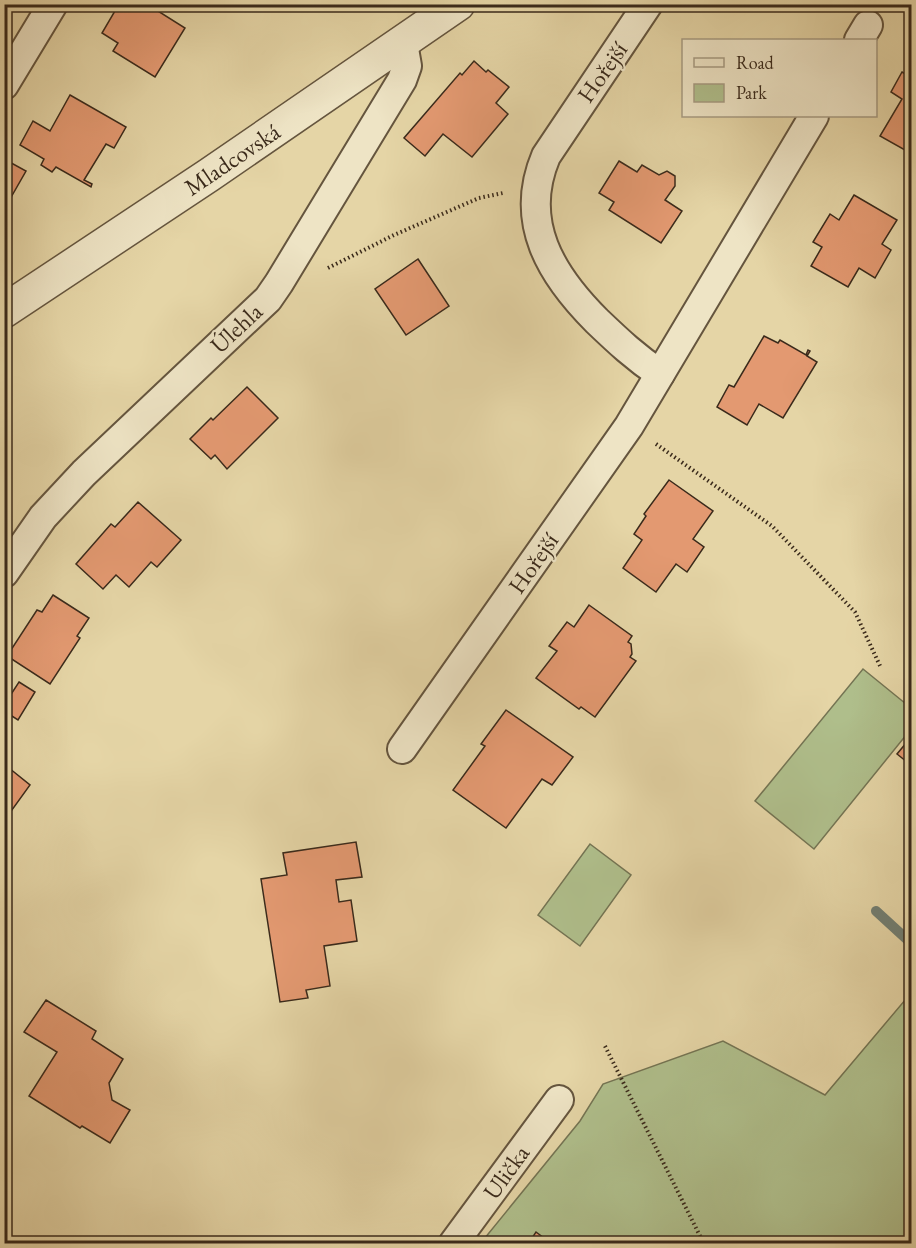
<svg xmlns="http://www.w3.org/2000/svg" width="916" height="1248" font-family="'EB Garamond',serif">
<rect width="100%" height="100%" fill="#e5d5a6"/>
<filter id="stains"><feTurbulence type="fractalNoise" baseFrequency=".00333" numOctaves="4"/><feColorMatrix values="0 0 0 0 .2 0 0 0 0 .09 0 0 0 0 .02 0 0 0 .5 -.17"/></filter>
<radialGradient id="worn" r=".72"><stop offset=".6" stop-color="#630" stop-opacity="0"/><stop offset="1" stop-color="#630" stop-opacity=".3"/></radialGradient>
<g fill="#afbe8b" stroke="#747453" stroke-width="1.5">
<path d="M 863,669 L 911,708 L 911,729 L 814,849 L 755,801 Z"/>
<path d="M 590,844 L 631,875 L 580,946 L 538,915 Z"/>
<path d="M 911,993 L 911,1243 L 480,1244 L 580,1121 L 603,1084 L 723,1041 L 825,1095 Z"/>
</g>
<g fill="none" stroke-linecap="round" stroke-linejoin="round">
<path stroke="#727f73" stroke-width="10" d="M 876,911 L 912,944"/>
</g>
<g fill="#e39971" stroke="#3a2a1b" stroke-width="1.5">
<path d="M 119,4 L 155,4 L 153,8 L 185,28 L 155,77 L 113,51 L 118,43 L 102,33 Z"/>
<path d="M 474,61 L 486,72 L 488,70 L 509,87 L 496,103 L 508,114 L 472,157 L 443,134 L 425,156 L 404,138 L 460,73 L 462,75 Z"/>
<path d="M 902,72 L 912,78 L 912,154 L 880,136 L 902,99 L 891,92 Z"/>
<path d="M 70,95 L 126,127 L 114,148 L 106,144 L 84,180 L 92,184 L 91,187 L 56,167 L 52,172 L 41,165 L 44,159 L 20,145 L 33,121 L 50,131 Z"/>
<path d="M 4,159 L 26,171 L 10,199 L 4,196 Z"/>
<path d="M 619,161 L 637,172 L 642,165 L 659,175 L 667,171 L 675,176 L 675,186 L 665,200 L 682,211 L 661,243 L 609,210 L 614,202 L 599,193 Z"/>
<path d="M 854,195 L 897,220 L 882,244 L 891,250 L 875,278 L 859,268 L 848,287 L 811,266 L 822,247 L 813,242 L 830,214 L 839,220 Z"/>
<path d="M 418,259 L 449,306 L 406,335 L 375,289 Z"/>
<path d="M 764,336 L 778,343 L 780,340 L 806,355 L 808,350 L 810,351 L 807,356 L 817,362 L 783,418 L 759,404 L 747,425 L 717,407 L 729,385 L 734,387 Z"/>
<path d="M 247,387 L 278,418 L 227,469 L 215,455 L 211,459 L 190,439 L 211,418 L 213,420 Z"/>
<path d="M 669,480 L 713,511 L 693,539 L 704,547 L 687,572 L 676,564 L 656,592 L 623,568 L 642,540 L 634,534 L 646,516 L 644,514 Z"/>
<path d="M 138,502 L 181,540 L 157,567 L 151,562 L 129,587 L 116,575 L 103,589 L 76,564 L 111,524 L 115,527 Z"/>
<path d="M 53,595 L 89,618 L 77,636 L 80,638 L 50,684 L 7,656 L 37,610 L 42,612 Z"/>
<path d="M 589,605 L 632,636 L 628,642 L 631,644 L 632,654 L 630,657 L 636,661 L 595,717 L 581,707 L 579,709 L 536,678 L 557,651 L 549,646 L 567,622 L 574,627 Z"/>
<path d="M 19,682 L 35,692 L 18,720 L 4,711 L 4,705 Z"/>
<path d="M 506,710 L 573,757 L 552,785 L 542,779 L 506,828 L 453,790 L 485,746 L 481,744 Z"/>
<path d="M 912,736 L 912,766 L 897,754 Z"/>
<path d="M 4,764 L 30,785 L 4,821 Z"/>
<path d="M 356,842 L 362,877 L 336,880 L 339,902 L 351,900 L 357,941 L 324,946 L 330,986 L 306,990 L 308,998 L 280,1002 L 261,879 L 287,875 L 283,853 Z"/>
<path d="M 46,1000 L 96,1031 L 92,1039 L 123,1059 L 109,1083 L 112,1100 L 130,1110 L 110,1143 L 82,1126 L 80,1128 L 29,1096 L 57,1052 L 24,1032 Z"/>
<path d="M 536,1232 L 552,1244 L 528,1244 Z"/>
</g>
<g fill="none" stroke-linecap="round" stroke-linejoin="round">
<g stroke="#65553e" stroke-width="32">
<g id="minor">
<path d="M 648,4 L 546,156 C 518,222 551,275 597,321 C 619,342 635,357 660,374"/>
<path d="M 859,40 L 868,25"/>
<path d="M 4,85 L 53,4"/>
<path d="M 4,573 L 43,517 L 84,473 L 268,299 L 279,283 L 402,80 L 407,66 L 403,43"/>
<path d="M 402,749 L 629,426 L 814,116"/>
<path d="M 453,1244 L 559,1100"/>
</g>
</g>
<g stroke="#65553e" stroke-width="36">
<path id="tertiary" d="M 4,311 L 209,175 L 458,4"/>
</g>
<g stroke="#3a2a1b" stroke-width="4" stroke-dasharray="1.5 3" stroke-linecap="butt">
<path d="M 328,268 L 394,235 L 479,198 L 503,193"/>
<path d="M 656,444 L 772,526 L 855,612 L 881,668"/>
<path d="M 605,1046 L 704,1244"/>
</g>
<use href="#minor" stroke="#eee4c5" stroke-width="28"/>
<use href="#tertiary" stroke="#eee4c5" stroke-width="33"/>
</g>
<g text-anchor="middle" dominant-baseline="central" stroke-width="4.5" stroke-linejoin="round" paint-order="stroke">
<g font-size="24" fill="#3a2a1b" stroke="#eee4c5">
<text transform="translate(602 72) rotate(-55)">Hořejší</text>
<text transform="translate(232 159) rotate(-34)">Mladcovská</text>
<text transform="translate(236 328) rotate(-43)">Úlehla</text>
<text transform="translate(533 563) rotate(-55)">Hořejší</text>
<text transform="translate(506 1172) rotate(-54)">Ulička</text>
</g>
</g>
<rect width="916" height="1248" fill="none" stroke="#e5d5a6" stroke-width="24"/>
<rect x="6" y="6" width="904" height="1236" fill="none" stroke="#3a2a1b" stroke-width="3"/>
<rect x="12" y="12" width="892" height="1224" fill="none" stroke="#3a2a1b" stroke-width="1.5"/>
<rect x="682" y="39" width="195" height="78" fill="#eee4c5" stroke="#a69a81" stroke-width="1.5"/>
<rect x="694" y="58" width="30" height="9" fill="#eee4c5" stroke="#a69a81" stroke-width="1.5"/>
<text x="736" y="69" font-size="18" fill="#3a2a1b">Road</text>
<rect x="694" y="84" width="30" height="18" fill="#afbe8b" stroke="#a69a81" stroke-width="1.5"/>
<text x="736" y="99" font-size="18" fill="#3a2a1b">Park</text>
<rect width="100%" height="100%" filter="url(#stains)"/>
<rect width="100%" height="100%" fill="url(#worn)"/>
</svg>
